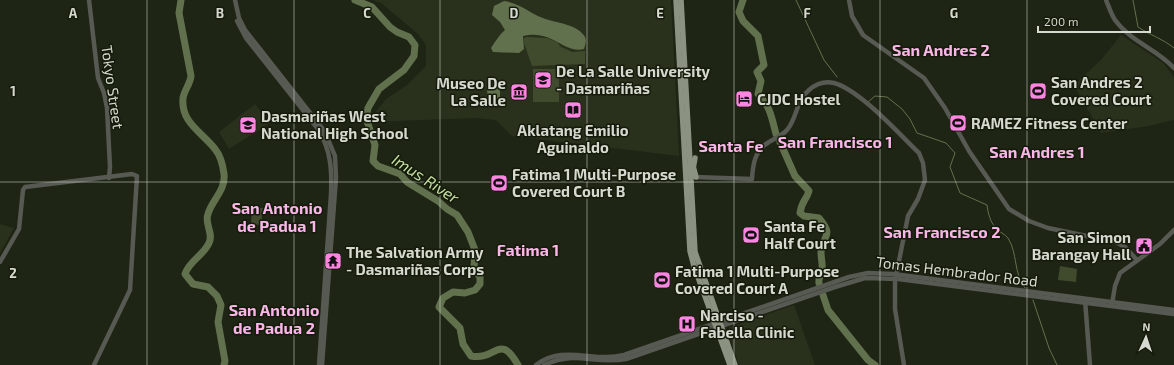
<svg xmlns="http://www.w3.org/2000/svg" width="1174" height="365" font-family="'Exo 2',sans-serif">
<rect width="100%" height="100%" fill="#1e2514"/>
<g fill="#29301b">
<path d="M 373,0 L 671,0 L 679,156 L 512,136 L 496,120 L 475,118 L 370,122 L 370,119 L 386,99 L 407,85 L 426,66 L 426,45 L 418,34 L 381,3 Z"/>
<path d="M 1121,35 L 1163,63 L 1174,77 L 1174,120 L 1149,126 L 1101,133 L 1074,85 L 1101,60 Z"/>
<path d="M 255,104 L 270,123 L 229,149 L 219,132 Z"/>
<path d="M 0,224 L 14,228 L 0,253 Z"/>
<path d="M 794,305 L 815,365 L 739,365 L 727,330 L 728,328 Z"/>
<path d="M 693,316 L 696,327 L 682,331 L 679,321 Z"/>
</g>
<g fill="#404b2e">
<path d="M 527,37 L 547,38 L 557,42 L 561,47 L 572,52 L 585,51 L 585,64 L 532,66 L 524,43 L 524,38 Z"/>
<rect x="533" y="69" width="26" height="33"/>
<path d="M 252,207 L 263,208 L 261,225 L 251,224 Z"/>
<path d="M 1060,266 L 1077,269 L 1076,282 L 1058,280 Z"/>
</g>
<g fill="#62714d">
<path d="M 504,1 C 520,3 529,13 543,18 C 555,23 578,24 585,37 C 587,41 585,45 584,49 C 563,54 553,29 523,36 L 524,49 L 519,53 L 493,52 L 491,48 C 495,42 499,35 505,30 L 500,22 L 492,15 L 494,6 Z"/>
<path d="M 490,85 L 500,88 L 500,102 L 495,105 C 490,100 486,94 487,86 Z"/>
</g>
<g fill="none" stroke-linecap="round" stroke-linejoin="round">
<g stroke="#62714d" stroke-width="1">
<path d="M 796,0 L 824,60 L 837,77"/>
<path d="M 1133,0 L 1138,27 C 1150,35 1163,39 1174,48"/>
<path d="M 868,102 L 875,96 L 887,97 L 902,109 L 910,119 L 917,133 L 946,143 L 955,153 L 950,167 L 960,193 L 987,205 C 988,213 990,222 996,228 C 999,232 1005,234 1008,238 C 1018,254 1013,272 1025,288"/>
<path d="M 1033,300 L 1049,348 L 1057,365"/>
</g>
<g stroke="#62714d" stroke-width="7">
<path d="M 181,0 L 179,13 L 191,76 C 190,85 183,92 183,99 C 181,123 202,132 215,149 C 220,155 223,166 224,174 C 226,190 212,200 208,214 C 204,224 214,233 209,243 C 203,256 189,261 185,274 L 193,284 L 208,287 L 217,296 L 221,305 L 218,322 L 225,361 L 224,365"/>
<path d="M 355,0 L 372,7 L 390,27 L 397,32 L 409,37 L 415,45 L 414,56 L 404,70 L 379,89 L 368,108 L 366,118 L 375,145 L 373,161 L 378,166 L 400,174 L 407,182 L 438,201 L 447,209 L 457,215 L 468,232 L 475,250 L 474,269 L 480,277 L 480,284 L 475,290 L 465,293 L 453,292 L 443,298 L 439,307 L 460,328 L 463,344 L 471,356 C 497,361 499,332 518,365"/>
<path d="M 743,0 L 739,12 L 743,21 L 758,36 L 764,65 L 757,72 L 761,81 L 758,94 C 770,105 772,119 776,134"/>
<path d="M 780,142 L 795,176 L 809,191 C 806,201 802,200 800,213 L 804,216 L 819,218 C 835,237 822,235 821,252 C 821,259 823,265 822,271 C 821,276 818,278 819,283"/>
<path d="M 823,295 L 828,310 L 868,360 L 875,365"/>
</g>
<g stroke="#565a52" stroke-width="4.5">
<path d="M 89,0 L 98,78 L 104,93 L 107,108 L 110,167 L 109,178"/>
<path d="M 235,0 L 239,18 L 245,30 L 325,132 L 335,156 L 336,178 L 322,365"/>
<path d="M 849,0 L 852,16 L 863,35 L 924,78 L 945,108 L 969,151 L 1009,209 L 1029,221 L 1048,228 L 1116,242 L 1125,247 L 1137,260"/>
<path d="M 1106,0 C 1109,7 1111,14 1115,20 C 1131,42 1157,49 1174,68"/>
<path d="M 237,21 L 246,38 L 318,129 C 331,150 332,170 331,194 L 319,365"/>
<path d="M 694,177 L 752,179 C 753,163 755,150 769,142 C 775,138 782,136 787,130 C 797,119 796,100 809,90 C 816,84 825,81 834,83 C 860,90 899,134 919,153 L 923,163 L 925,180 L 918,199 L 908,216 L 895,281 L 895,309 L 904,365"/>
<path d="M 0,262 L 19,229 L 23,190 L 25,187 L 132,174 L 137,176 L 130,290 L 94,365"/>
<path d="M 1085,300 L 1090,365"/>
<path d="M 1112,304 L 1115,286 L 1120,273 L 1160,244 L 1174,230"/>
<path d="M 536,365 C 563,344 594,363 624,355 L 849,277 L 868,273 L 893,274 L 1174,310"/>
<path d="M 544,365 C 575,350 595,365 626,359 L 835,287 L 865,278 L 898,279 L 1174,314"/>
</g>
<g stroke="#8b9281" stroke-width="5.5">
<path d="M 676,0 L 690,251 L 694,266 L 730,365"/>
<path d="M 681,0 L 695,252 L 735,365"/>
<path d="M 693,166 L 696,177"/>
<path d="M 693,169 L 695,158"/>
</g>
</g>
<path fill="none" stroke="#d5d9cf" stroke-width="1" stroke-opacity="0.55" d="M 147,0 L 147,365M 294,0 L 294,365M 440,0 L 440,365M 587,0 L 587,365M 734,0 L 734,365M 880,0 L 880,365M 1027,0 L 1027,365M 0,182 L 1174,182"/>
<defs>
<g id="university-square" transform="scale(0.9)"><rect x="-9" y="-9" width="18" height="18" rx="4" fill="#fd86e2" stroke="#151b0b"/><path d="M0-5L7-2L0 1L-7-2ZM-4 1L0 2.5L4 1V4Q0 6-4 4Z" fill="#111"/></g>
<g id="stadium-square" transform="scale(0.9)"><rect x="-9" y="-9" width="18" height="18" rx="4" fill="#fd86e2" stroke="#151b0b"/><path d="M0-5a6.5 5 0 1 0 0 10a6.5 5 0 1 0 0-10ZM-3.5-1.8h7v3.6h-7Z" fill="#111"/></g>
<g id="museum-square" transform="scale(0.9)"><rect x="-9" y="-9" width="18" height="18" rx="4" fill="#fd86e2" stroke="#151b0b"/><path d="M0-6L6-3V-2H-6V-3ZM-5-1h2V3h-2ZM-1-1h2V3h-2ZM3-1h2V3H3ZM-6 4H6V6H-6Z" fill="#111"/></g>
<g id="hotel-square" transform="scale(0.9)"><rect x="-9" y="-9" width="18" height="18" rx="4" fill="#fd86e2" stroke="#151b0b"/><path d="M-6-4.5h1.5V1H6V5H4.5V3h-9V5H-6ZM-4 0a1.8 1.8 0 1 1 3.6 0ZM.5 0V-2.5h3Q6-2.5 6 0Z" fill="#111"/></g>
<g id="library-square" transform="scale(0.9)"><rect x="-9" y="-9" width="18" height="18" rx="4" fill="#fd86e2" stroke="#151b0b"/><path d="M-6-4Q-3-5.5-.7-3.5V5Q-3 3-6 4ZM6-4Q3-5.5 .7-3.5V5Q3 3 6 4Z" fill="#111"/></g>
<g id="school-square" transform="scale(0.9)"><rect x="-9" y="-9" width="18" height="18" rx="4" fill="#fd86e2" stroke="#151b0b"/><path d="M0-5L7-2L0 1L-7-2ZM-4 1L0 2.5L4 1V4Q0 6-4 4Z" fill="#111"/></g>
<g id="civic-square" transform="scale(0.9)"><rect x="-9" y="-9" width="18" height="18" rx="4" fill="#fd86e2" stroke="#151b0b"/><path d="M-.6-6.5H3V-4.5H.6V-3L4-1V1h2V6H-6V1h2V-1L-.6-3ZM-1.2 2.5V6h2.4V2.5Z" fill="#111"/></g>
<g id="temple-square" transform="scale(0.9)"><rect x="-9" y="-9" width="18" height="18" rx="4" fill="#fd86e2" stroke="#151b0b"/><path d="M0-6L5-2H3V0L6.5 2.5H4V6H1.5V3h-3V6H-4V2.5H-6.5L-3 0V-2H-5Z" fill="#111"/></g>
<g id="hospital-square" transform="scale(0.9)"><rect x="-9" y="-9" width="18" height="18" rx="4" fill="#fd86e2" stroke="#151b0b"/><path d="M-5-5h3v3.5h4V-5h3V5h-3V1.5h-4V5h-3Z" fill="#111"/></g>
</defs>
<g fill-rule="evenodd">
<use href="#university-square" x="543" y="80"/>
<use href="#stadium-square" x="1038" y="91"/>
<use href="#museum-square" x="519" y="92"/>
<use href="#hotel-square" x="744" y="99"/>
<use href="#library-square" x="573" y="110"/>
<use href="#stadium-square" x="958" y="123"/>
<use href="#school-square" x="248" y="125"/>
<use href="#stadium-square" x="499" y="183"/>
<use href="#stadium-square" x="751" y="235"/>
<use href="#civic-square" x="1144" y="246"/>
<use href="#temple-square" x="333" y="261"/>
<use href="#stadium-square" x="662" y="280"/>
<use href="#hospital-square" x="687" y="324"/>
</g>
<g text-anchor="middle" dominant-baseline="central" stroke-width="3" stroke-linejoin="round" paint-order="stroke">
<g font-size="15" font-weight="bold" fill="#d5d9cf" stroke="#151b0b" text-anchor="start">
<text x="556" y="71">De La Salle University<tspan x="556" dy="17">- Dasmariñas</tspan></text>
<text x="1051" y="82">San Andres 2<tspan x="1051" dy="17">Covered Court</tspan></text>
<text x="506" y="83" text-anchor="end">Museo De<tspan x="506" dy="17">La Salle</tspan></text>
<text x="757" y="99">CJDC Hostel</text>
<text x="261" y="116">Dasmariñas West<tspan x="261" dy="17">National High School</tspan></text>
<text x="971" y="123">RAMEZ Fitness Center</text>
<text x="573" y="130" text-anchor="middle">Aklatang Emilio<tspan x="573" dy="17">Aguinaldo</tspan></text>
<text x="512" y="174">Fatima 1 Multi-Purpose<tspan x="512" dy="17">Covered Court B</tspan></text>
<text x="764" y="226">Santa Fe<tspan x="764" dy="17">Half Court</tspan></text>
<text x="1131" y="237" text-anchor="end">San Simon<tspan x="1131" dy="17">Barangay Hall</tspan></text>
<text x="346" y="252">The Salvation Army<tspan x="346" dy="17">- Dasmariñas Corps</tspan></text>
<text x="675" y="271">Fatima 1 Multi-Purpose<tspan x="675" dy="17">Covered Court A</tspan></text>
<text x="700" y="315">Narciso -<tspan x="700" dy="17">Fabella Clinic</tspan></text>
</g>
<g font-size="15" fill="#d5d9cf" stroke="#151b0b">
<text transform="translate(113 87) rotate(82)">Tokyo Street</text>
<text transform="translate(957 271) rotate(7)">Tomas Hembrador Road</text>
</g>
<g font-size="16" font-weight="bold" fill="#fab6e8" stroke="#151b0b">
<text x="941" y="49">San Andres 2</text>
<text x="835" y="141">San Francisco 1</text>
<text x="731" y="145">Santa Fe</text>
<text x="1037" y="151">San Andres 1</text>
<text x="277" y="207">San Antonio<tspan x="277" dy="18">de Padua 1</tspan></text>
<text x="942" y="231">San Francisco 2</text>
<text x="528" y="249">Fatima 1</text>
<text x="274" y="309">San Antonio<tspan x="274" dy="18">de Padua 2</tspan></text>
</g>
<g font-size="16" font-style="italic" fill="#c5dfa0" stroke="#151b0b">
<text transform="translate(426 178) rotate(33)">Imus River</text>
</g>
</g>
<g font-size="13" text-anchor="middle" font-weight="bold" fill="#d5d9cf" stroke="#151b0b" stroke-width="3" stroke-linejoin="round" paint-order="stroke">
<text x="73" y="18">A</text>
<text x="220" y="18">B</text>
<text x="367" y="18">C</text>
<text x="514" y="18">D</text>
<text x="660" y="18">E</text>
<text x="807" y="18">F</text>
<text x="954" y="18">G</text>
<text x="13" y="96">1</text>
<text x="13" y="278">2</text>
</g>
<g transform="translate(1146 337) rotate(3)" stroke="#151b0b" stroke-width="3" paint-order="stroke">
<path d="M0-3L7 15L0 10L-7 15Z" fill="#d5d9cf"/>
<text y="-6" font-size="11" font-weight="bold" text-anchor="middle" fill="#d5d9cf">N</text>
</g>
<path d="M1038 26v6h112v-6" fill="none" stroke="#d5d9cf" stroke-width="2"/>
<text x="1044" y="26" font-size="12" fill="#d5d9cf" stroke="#151b0b" stroke-width="3" paint-order="stroke">200 m</text>
</svg>
